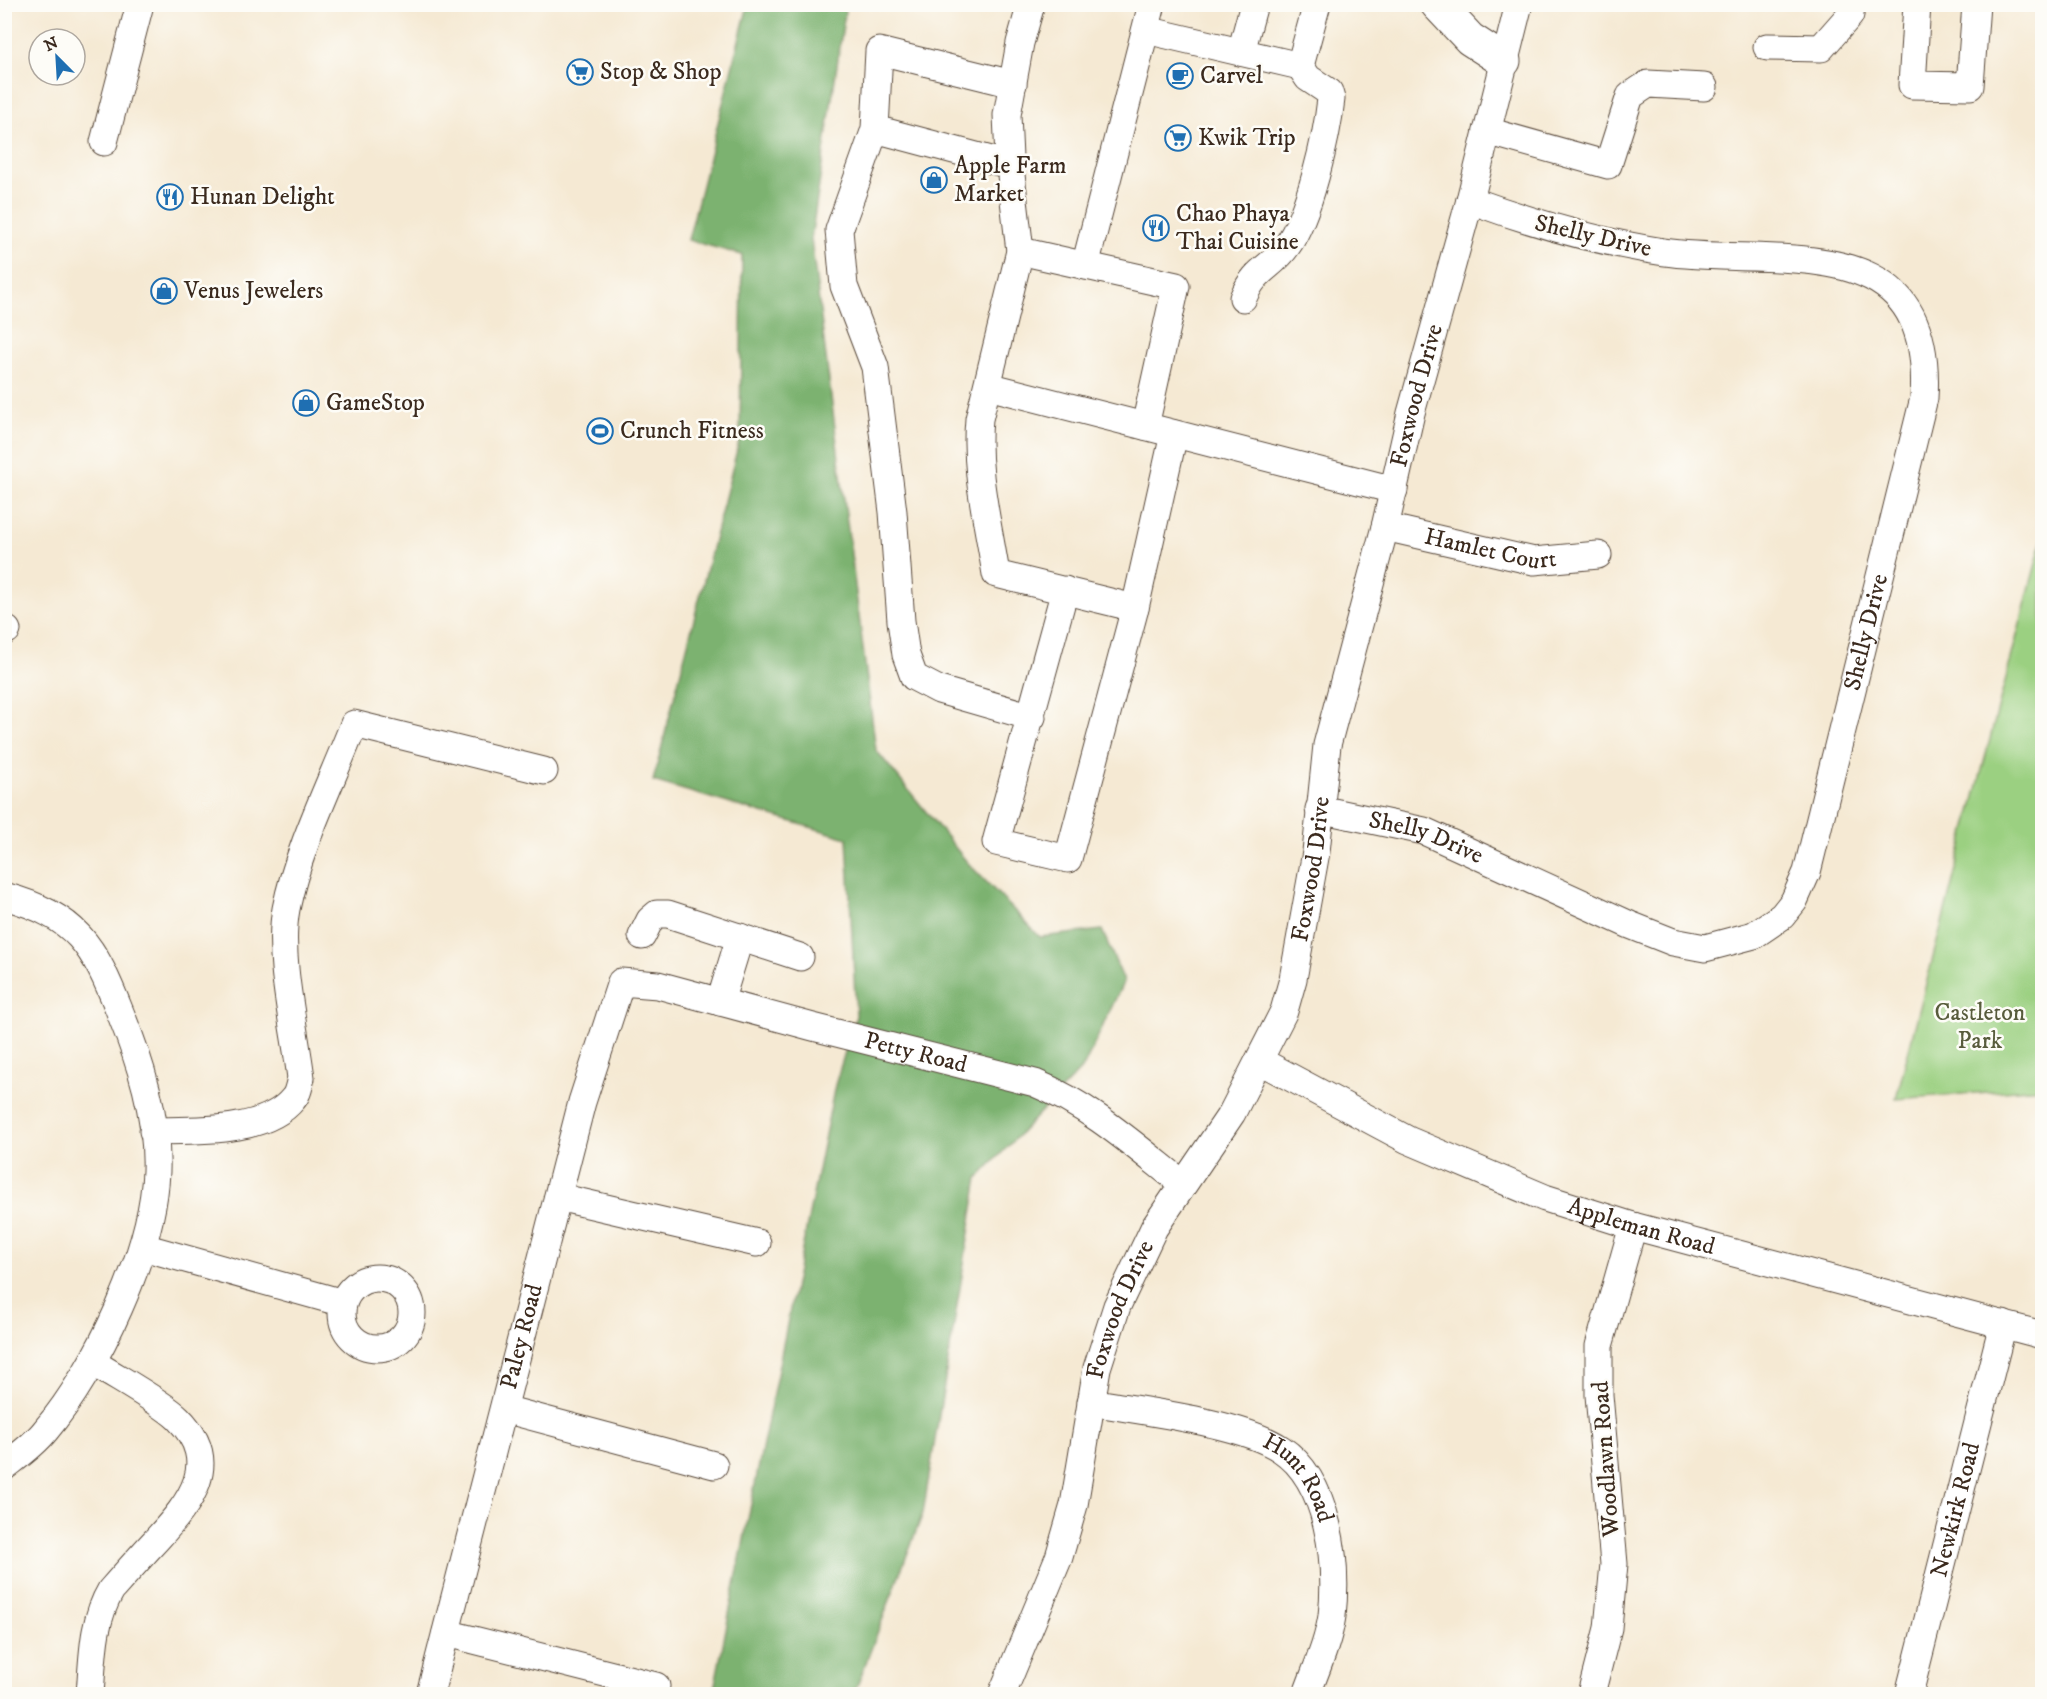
<svg xmlns="http://www.w3.org/2000/svg" width="2047" height="1699" font-family="'IM FELL DW Pica',serif">
<rect width="100%" height="100%" fill="#fdfcf7"/>
<filter id="ink" filterUnits="userSpaceOnUse"><feTurbulence type="fractalNoise" baseFrequency=".0167" numOctaves="2"/><feDisplacementMap in="SourceGraphic" scale="12" xChannelSelector="R" yChannelSelector="G"/><feConvolveMatrix kernelMatrix="1 2 1 2 8 2 1 2 1" color-interpolation-filters="sRGB"/></filter>
<filter id="wash" filterUnits="userSpaceOnUse"><feTurbulence type="fractalNoise" baseFrequency=".008" numOctaves="4" result="noise"/><feDisplacementMap in="SourceGraphic" scale="24" xChannelSelector="R" yChannelSelector="G"/><feGaussianBlur stdDeviation="1.35" result="paint"/><feColorMatrix in="noise" values="0 0 0 0 0 0 0 0 0 0 0 0 0 0 0 0 0 1.4 0 .05"/><feComposite in="paint" operator="in"/></filter>
<g filter="url(#wash)">
<rect width="100%" height="100%" fill="#f5e9d3"/>
<path fill="#9bd081" stroke="#6b7d50" stroke-width="1.5" d="M 2042,540 L 2042,1088 L 1896,1099 Z"/>
<path fill="#7cb26f" stroke="#5c6e46" stroke-width="1.5" d="M 748,5 L 846,5 L 811,239 L 876,750 L 967,862 L 1040,937 L 1102,930 L 1124,981 L 1084,1066 L 978,1178 L 923,1513 L 854,1694 L 713,1694 L 835,1085 L 856,1016 L 847,838 L 653,781 L 740,438 L 742,255 L 688,240 Z"/>
</g>
<g filter="url(#ink)">
<g fill="none" stroke-linecap="round" stroke-linejoin="round">
<g stroke="#574739" stroke-width="29">
<g id="minor">
<path d="M 1031,4 L 1020,43 L 1007,115 L 1009,158 L 1020,251 L 979,419 C 974,470 988,523 996,574 L 1135,608 L 1068,859 L 996,842 L 1065,590"/>
<path d="M 1917,4 L 1912,85 L 1970,86 L 1976,4"/>
<path d="M 1146,30 L 1300,66"/>
<path d="M 1767,47 L 1821,48 L 1850,15 L 1851,4"/>
<path d="M 1241,52 L 1254,4"/>
<path d="M 1013,84 L 879,51 L 875,129 L 839,230 L 844,286 L 875,367 L 893,512 L 901,621 L 906,655 L 914,677 L 939,690 L 1032,717"/>
<path d="M 875,129 L 1010,165"/>
<path d="M 1487,131 L 1608,165 L 1630,96 L 1648,84 L 1704,87"/>
<path d="M 104,142 L 140,4"/>
<path d="M 1020,251 L 1176,286 L 1145,426"/>
<path d="M 1085,266 L 1152,4"/>
<path d="M 1243,298 C 1256,267 1271,269 1287,246 C 1309,216 1327,136 1331,99 L 1329,92 L 1308,78 L 1300,66 L 1317,4"/>
<path d="M 988,386 L 1394,490"/>
<path id="s1" d="M 1385,527 L 1534,561 L 1598,555"/>
<path d="M 1135,608 L 1174,434"/>
<path d="M 4,629 L 7,630"/>
<path id="s2" d="M 1319,809 L 1424,831 L 1630,925 L 1673,942 L 1705,948 L 1754,935 L 1782,916 L 1794,901 L 1807,872 L 1924,398 C 1935,224 1776,268 1664,252 C 1598,242 1533,223 1470,200"/>
<path d="M 4,896 C 77,916 94,946 120,1012 C 140,1061 158,1116 156,1171 C 153,1251 97,1370 45,1431 C 34,1445 18,1456 4,1467"/>
<path d="M 642,936 L 650,920 L 657,914 L 668,914 L 800,957"/>
<path d="M 720,1002 L 740,937"/>
<path id="s3" d="M 1260,1061 L 1408,1140 L 1545,1198 L 1633,1226 L 2042,1335"/>
<path d="M 153,1131 C 194,1130 265,1134 293,1099 C 298,1094 299,1085 301,1078 C 295,1029 277,957 286,909 C 298,848 331,783 354,724 L 544,771"/>
<path d="M 558,1197 L 757,1243"/>
<path d="M 143,1247 L 343,1303"/>
<circle cx="377" cy="1313" r="35"/>
<path id="s4" d="M 1091,1402 C 1140,1411 1241,1422 1281,1449 C 1329,1481 1338,1563 1332,1616 C 1328,1643 1316,1669 1307,1694"/>
<path d="M 504,1409 L 714,1465"/>
<path d="M 446,1633 L 656,1686"/>
<path d="M 90,1694 C 93,1658 92,1622 111,1590 C 126,1573 141,1556 157,1539 C 190,1503 223,1463 178,1418 C 160,1401 117,1378 94,1363"/>
<path id="s5" d="M 430,1694 L 582,1102 L 621,982 L 658,985 L 813,1027 L 1035,1083 C 1091,1106 1136,1147 1183,1184"/>
<path id="s6" d="M 1002,1694 L 1059,1557 L 1074,1505 L 1097,1368 L 1117,1306 L 1154,1228 L 1232,1113 L 1284,1011 L 1293,979 L 1316,852 L 1327,745 L 1385,527 L 1411,413 L 1470,200 L 1519,4"/>
<path d="M 1591,1694 L 1608,1628 L 1614,1564 L 1599,1395 L 1599,1346 L 1633,1226"/>
<path id="s7" d="M 1909,1694 L 2003,1324"/>
</g>
</g>
<g stroke="#574739" stroke-width="35">
<path id="major" d="M 1437,4 L 1470,39 L 1504,61"/>
</g>
<use href="#minor" stroke="#fff" stroke-width="27"/>
<use href="#major" stroke="#fff" stroke-width="33"/>
</g>
</g>
<defs>
<g id="supermarket-ring" transform="scale(1.35)"><circle r="9.5" fill="#fdfcf7" stroke="#1f6fb2" stroke-width="1.5"/><path d="M-6-5.5h2.5l.6 2H6L4.5 2H-2.5L-4.4-4H-6ZM-1.5 3.2a1.3 1.3 0 1 0 .1 0ZM3 3.2a1.3 1.3 0 1 0 .1 0Z" fill="#1f6fb2"/></g>
<g id="cafe-ring" transform="scale(1.35)"><circle r="9.5" fill="#fdfcf7" stroke="#1f6fb2" stroke-width="1.5"/><path d="M-5.5-4.5H6V0H3Q3 3.5 0 3.5H-2.5Q-5.5 3.5-5.5 0ZM3-3.2v2h1.7v-2ZM-6 4.5H4V6H-6Z" fill="#1f6fb2"/></g>
<g id="shop-ring" transform="scale(1.35)"><circle r="9.5" fill="#fdfcf7" stroke="#1f6fb2" stroke-width="1.5"/><path d="M-5-2.5h2.3a2.7 3.5 0 0 1 5.4 0H5L5.5 6h-11ZM-1.5-2.5h3a1.5 2.3 0 0 0-3 0Z" fill="#1f6fb2"/></g>
<g id="restaurant-ring" transform="scale(1.35)"><circle r="9.5" fill="#fdfcf7" stroke="#1f6fb2" stroke-width="1.5"/><path d="M-5-6h1v4h1v-4h1v4h1v-4h1v5L-1.5 .5V6h-2V.5L-5-1ZM5-6V6H3V1.5H1.5Q1.5-4 5-6Z" fill="#1f6fb2"/></g>
<g id="stadium-ring" transform="scale(1.35)"><circle r="9.5" fill="#fdfcf7" stroke="#1f6fb2" stroke-width="1.5"/><path d="M0-5a6.5 5 0 1 0 0 10a6.5 5 0 1 0 0-10ZM-3.5-1.8h7v3.6h-7Z" fill="#1f6fb2"/></g>
</defs>
<g fill-rule="evenodd">
<use href="#supermarket-ring" x="580" y="72"/>
<use href="#cafe-ring" x="1180" y="76"/>
<use href="#supermarket-ring" x="1178" y="138"/>
<use href="#shop-ring" x="934" y="180"/>
<use href="#restaurant-ring" x="170" y="197"/>
<use href="#restaurant-ring" x="1156" y="228"/>
<use href="#shop-ring" x="164" y="291"/>
<use href="#shop-ring" x="306" y="403"/>
<use href="#stadium-ring" x="600" y="431"/>
</g>
<g text-anchor="middle" dominant-baseline="central" stroke-width="5" stroke-linejoin="round" paint-order="stroke">
<g font-size="24" fill="#3b2a1e" stroke="#fdfcf7" text-anchor="start">
<text x="600" y="72">Stop &amp; Shop</text>
<text x="1200" y="76">Carvel</text>
<text x="1198" y="138">Kwik Trip</text>
<text x="954" y="166">Apple Farm<tspan x="954" dy="28">Market</tspan></text>
<text x="190" y="197">Hunan Delight</text>
<text x="1176" y="214">Chao Phaya<tspan x="1176" dy="28">Thai Cuisine</tspan></text>
<text x="184" y="291">Venus Jewelers</text>
<text x="326" y="403">GameStop</text>
<text x="620" y="431">Crunch Fitness</text>
</g>
<g font-size="24" fill="#3b2a1e" stroke="#fdfcf7">
<text transform="translate(1593 236) rotate(13)">Shelly Drive</text>
<text stroke="none"><textPath href="#s6" startOffset="1377">Foxwood Drive</textPath></text>
<text stroke="none"><textPath href="#s1" startOffset="108">Hamlet Court</textPath></text>
<text stroke="none"><textPath href="#s2" startOffset="795">Shelly Drive</textPath></text>
<text stroke="none"><textPath href="#s2" startOffset="111">Shelly Drive</textPath></text>
<text stroke="none"><textPath href="#s6" startOffset="891">Foxwood Drive</textPath></text>
<text stroke="none"><textPath href="#s5" startOffset="1041">Petty Road</textPath></text>
<text stroke="none"><textPath href="#s3" startOffset="417">Appleman Road</textPath></text>
<text stroke="none"><textPath href="#s6" startOffset="404">Foxwood Drive</textPath></text>
<text stroke="none"><textPath href="#s5" startOffset="369">Paley Road</textPath></text>
<text transform="translate(1606 1459) rotate(-94)">Woodlawn Road</text>
<text stroke="none"><textPath href="#s4" startOffset="231">Hunt Road</textPath></text>
<text stroke="none"><textPath href="#s7" startOffset="190">Newkirk Road</textPath></text>
</g>
<g font-size="24" fill="#585c3c" stroke="#fdfcf7">
<text x="1980" y="1013">Castleton<tspan x="1980" dy="28">Park</tspan></text>
</g>
</g>
<rect width="2047" height="1699" fill="none" stroke="#fdfcf7" stroke-width="24"/>
<g transform="translate(57 57) rotate(336)"><circle r="28" fill="#fdfcf7" stroke="#afa8a0" stroke-width="1.5"/>
<path d="M0-4.5L10 22L0 15L-10 22Z" fill="#1f6fb2"/>
<text y="-9" font-size="16" font-weight="bold" text-anchor="middle" fill="#3b2a1e">N</text>
</g>
</svg>
